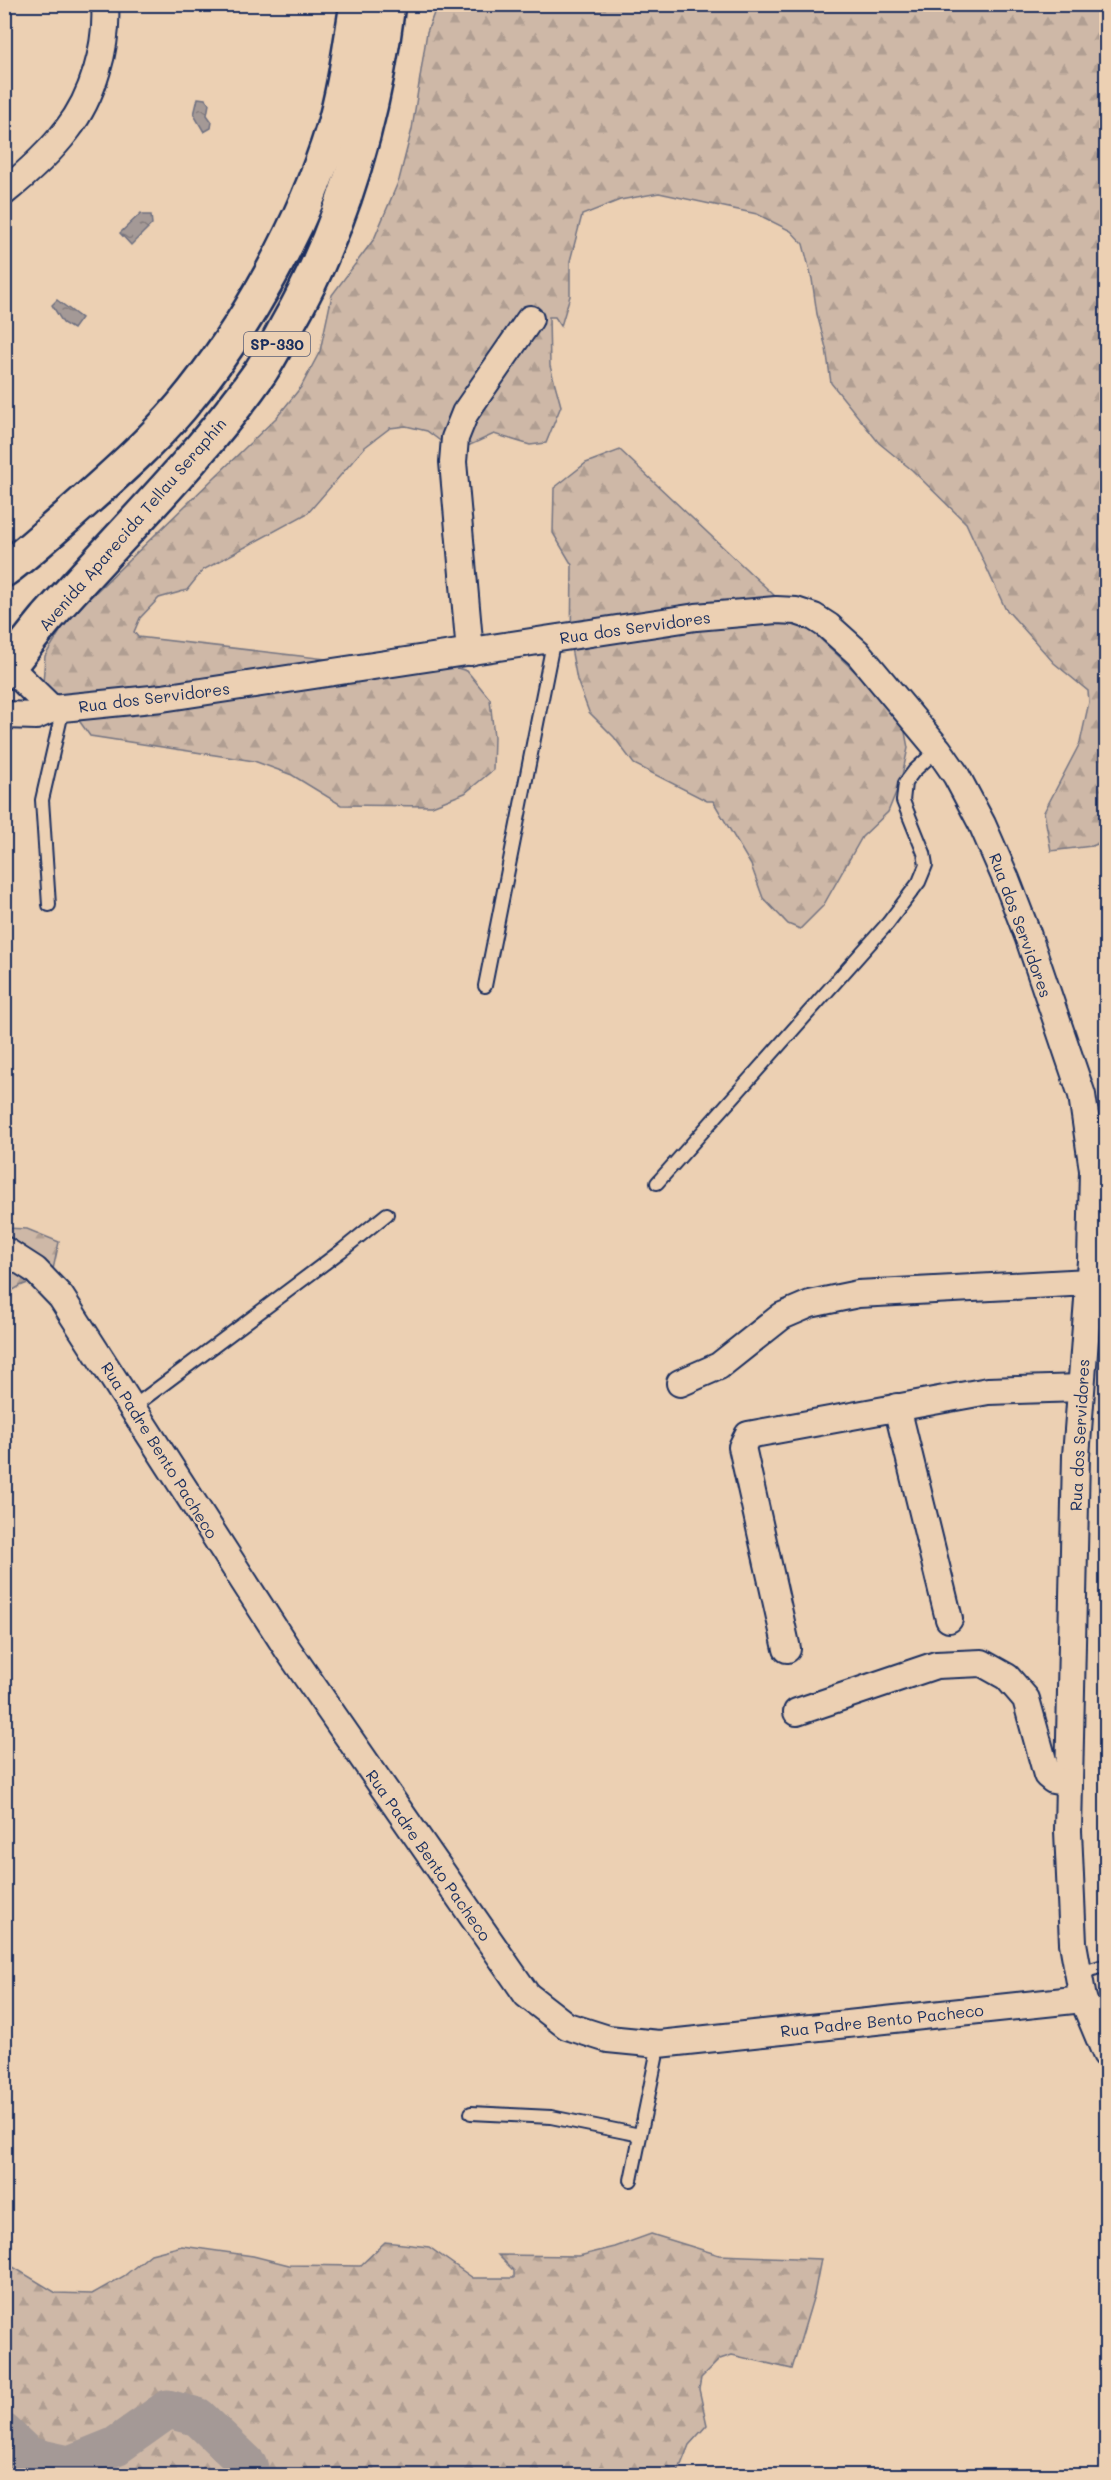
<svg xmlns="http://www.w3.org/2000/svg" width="1111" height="2480" font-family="Mali,sans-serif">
<defs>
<pattern id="forest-firs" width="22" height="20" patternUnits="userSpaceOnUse" patternTransform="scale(1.5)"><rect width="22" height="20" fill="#ceb8a7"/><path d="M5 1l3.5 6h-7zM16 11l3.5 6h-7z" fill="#b09e92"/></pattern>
<pattern id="water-ripples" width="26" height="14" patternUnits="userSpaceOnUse" patternTransform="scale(1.5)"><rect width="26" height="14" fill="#a49996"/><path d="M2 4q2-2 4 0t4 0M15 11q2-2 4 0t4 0" fill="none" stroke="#857d7e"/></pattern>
</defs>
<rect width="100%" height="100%" fill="#ecd0b3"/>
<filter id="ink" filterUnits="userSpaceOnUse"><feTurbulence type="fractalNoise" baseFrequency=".0167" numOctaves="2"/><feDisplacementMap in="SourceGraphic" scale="12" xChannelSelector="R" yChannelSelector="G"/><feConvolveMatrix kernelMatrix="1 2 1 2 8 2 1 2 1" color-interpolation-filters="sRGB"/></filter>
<g filter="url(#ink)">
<g fill="url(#forest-firs)" stroke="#747482" stroke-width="1.5">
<path d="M 437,5 L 1106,5 L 1106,841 L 1092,846 L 1051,851 L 1044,812 L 1080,743 L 1089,702 L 1088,691 L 1054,663 L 1005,608 L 966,523 L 912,470 L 879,443 L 831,383 L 826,348 L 817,314 L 812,279 L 803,244 L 791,231 L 757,214 L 659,193 L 620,200 L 582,215 L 570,261 L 570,296 L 561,326 L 555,317 L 549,317 L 550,366 L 561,406 L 546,443 L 530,445 L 494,434 L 455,452 L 427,431 L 406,426 L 390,428 L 365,447 L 308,513 L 203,570 L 187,590 L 159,598 L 140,618 L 134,632 L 138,637 L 326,659 L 434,661 L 467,671 L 490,699 L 494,737 L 493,770 L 465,793 L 432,806 L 341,805 L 292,775 L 254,761 L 90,736 L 73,712 L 43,684 L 45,656 L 67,620 L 277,417 L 301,387 L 320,351 L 332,295 L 374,239 L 399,180 L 412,129 L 427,32 Z"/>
<path d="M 620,450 L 902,716 L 908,748 L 901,780 L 888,812 L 862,837 L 823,906 L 800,929 L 788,924 L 763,898 L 751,865 L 713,801 L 707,801 L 634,764 L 614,737 L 589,712 L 577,680 L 571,648 L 572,565 L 553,533 L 554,488 L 586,463 Z"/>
<path d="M 5,1228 L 27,1229 L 59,1242 L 52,1274 L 20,1286 L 5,1295 Z"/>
<path d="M 651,2234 L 719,2255 L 821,2259 L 814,2295 L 792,2369 L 732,2355 L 720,2359 L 701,2378 L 699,2389 L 707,2425 L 689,2445 L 677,2475 L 5,2475 L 5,2262 L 56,2293 L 92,2294 L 124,2276 L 151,2254 L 182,2246 L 253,2256 L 289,2265 L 360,2266 L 385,2242 L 429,2247 L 473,2278 L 514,2278 L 514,2271 L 498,2255 L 579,2256 L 615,2247 Z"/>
</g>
<g fill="url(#water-ripples)" stroke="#6d6f80" stroke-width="1.5">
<path d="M 198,98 L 205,99 L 209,104 L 207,115 L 212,122 L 211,128 L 204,132 L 194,115 Z"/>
<path d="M 141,213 L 143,215 L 151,215 L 152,224 L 131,245 L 120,233 Z"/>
<path d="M 57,300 L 81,318 L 73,329 L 63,323 L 52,305 Z"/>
</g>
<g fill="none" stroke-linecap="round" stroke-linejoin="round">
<path stroke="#a49996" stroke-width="39" d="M 4,2433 L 28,2456 L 69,2465 L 116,2446 L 168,2409 L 198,2417 L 248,2465 L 251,2476"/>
<g stroke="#1b2f5e" stroke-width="16">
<g id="lane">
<path d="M 49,905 L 42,800 L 63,708"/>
<path d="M 485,986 L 554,638"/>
<path d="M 657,1183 L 888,923 L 919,882 L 926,865 L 924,853 L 903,801 L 905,783 L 914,771 L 938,749"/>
<path d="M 133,1407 L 341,1251 L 387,1214"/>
<path d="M 1078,1974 L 1106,1965"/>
<path d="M 471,2113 L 551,2117 L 640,2135"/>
<path d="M 631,2180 L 659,2044"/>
</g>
</g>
<g stroke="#1b2f5e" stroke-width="30">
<g id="street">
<path d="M 4,192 C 25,175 51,151 67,130 C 93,97 108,46 105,4"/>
<path d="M 470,652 L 453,462 L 455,438 L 465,413 L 530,319"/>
<path d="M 9,667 L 52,709"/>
<path d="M 4,715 L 36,716 L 52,709 L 162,698 L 696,617 L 776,610 L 796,611 L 814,617 L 828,626 L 858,653 L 938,749 L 956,775 L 982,824 L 1006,879 L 1028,936 L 1082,1095 L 1093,1170 L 1091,1261 L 1076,1456 L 1068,1831 L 1073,1943 L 1083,1999 L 1106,2054"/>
<path d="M 4,1250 L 35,1270 L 61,1297 L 288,1650 L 527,1995 L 567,2026 L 608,2039 L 659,2044 L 1083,1999"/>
<path d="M 680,1383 L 719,1366 L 782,1316 L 810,1304 L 858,1294 L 1089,1282"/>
<path d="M 897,1407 L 949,1619"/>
<path d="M 787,1649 L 742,1447 L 748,1435 L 988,1391 L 1081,1388"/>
<path d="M 797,1712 L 936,1665 L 982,1663 L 1007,1677 L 1026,1699 L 1047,1775 L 1053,1780 L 1069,1783"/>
</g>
</g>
<g stroke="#1b2f5e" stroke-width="38">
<g id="primary">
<path d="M 4,570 C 26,554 46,535 67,517 C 106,482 147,447 181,407 C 246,329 303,226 333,129 C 345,89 350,46 357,4"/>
<path d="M 4,672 C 19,654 32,636 47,618 C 119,536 198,461 261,371 C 270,357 278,342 286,327 C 343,228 374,118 388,4"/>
</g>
</g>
<use href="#lane" stroke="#ecd0b3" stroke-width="12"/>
<use href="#street" stroke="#ecd0b3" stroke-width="26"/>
<use href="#primary" stroke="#ecd0b3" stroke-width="33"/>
</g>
</g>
<g text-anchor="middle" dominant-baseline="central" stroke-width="4.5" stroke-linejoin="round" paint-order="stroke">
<rect fill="#ecd0b3" stroke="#5a5f78" stroke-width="1.5" x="244" y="332" width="66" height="24" rx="4.5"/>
<g font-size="15" font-weight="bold" fill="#1b2f5e">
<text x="277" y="344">SP-330</text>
</g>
<g font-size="16" fill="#1b2f5e" stroke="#ecd0b3">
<text transform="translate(132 524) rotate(-49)">Avenida Aparecida Tellau Seraphin</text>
<text transform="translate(635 627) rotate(-8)">Rua dos Servidores</text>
<text transform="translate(154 697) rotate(-7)">Rua dos Servidores</text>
<text transform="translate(1021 925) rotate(70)">Rua dos Servidores</text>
<text transform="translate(1079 1435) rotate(-87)">Rua dos Servidores</text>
<text transform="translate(160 1450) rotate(58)">Rua Padre Bento Pacheco</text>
<text transform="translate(429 1855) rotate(55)">Rua Padre Bento Pacheco</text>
<text transform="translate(882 2020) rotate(-6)">Rua Padre Bento Pacheco</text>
</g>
</g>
<rect width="1111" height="2480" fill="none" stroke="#ecd0b3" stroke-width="24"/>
<rect x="12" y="12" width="1087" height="2456" fill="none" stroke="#1b2f5e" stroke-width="2" filter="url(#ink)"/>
</svg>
